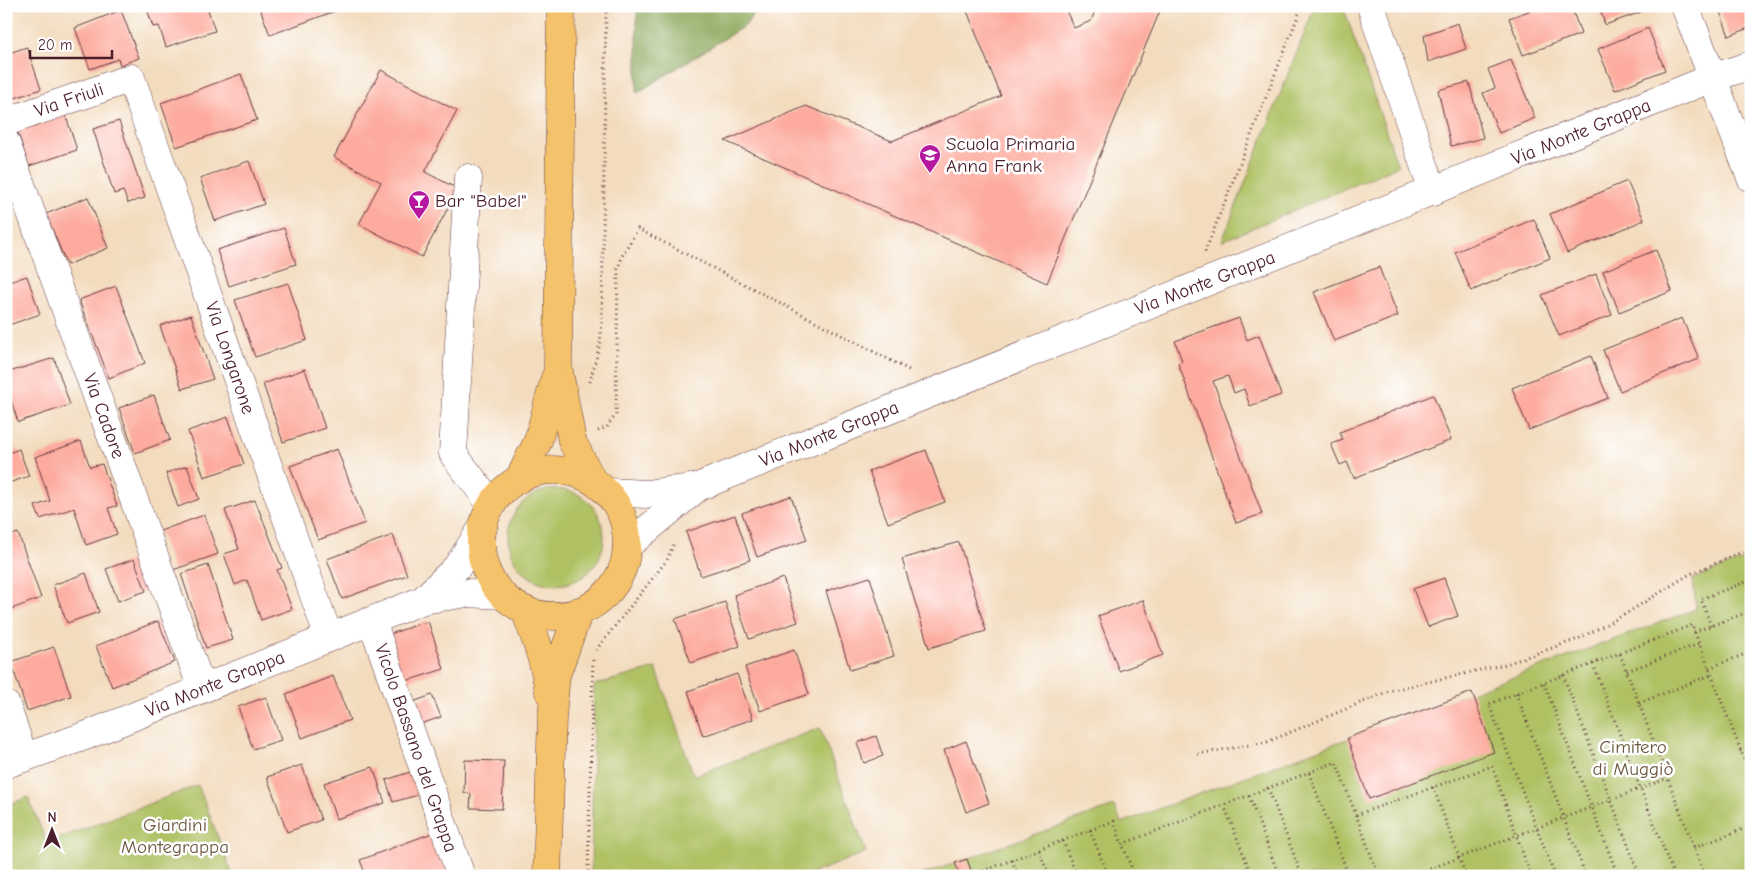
<svg xmlns="http://www.w3.org/2000/svg" width="1757" height="882" font-family="'Comic Neue',sans-serif">
<rect width="100%" height="100%" fill="#fff"/>
<filter id="ink" filterUnits="userSpaceOnUse"><feTurbulence type="fractalNoise" baseFrequency=".02" numOctaves="2"/><feDisplacementMap in="SourceGraphic" scale="10" xChannelSelector="R" yChannelSelector="G"/><feConvolveMatrix kernelMatrix="1 2 1 2 8 2 1 2 1" color-interpolation-filters="sRGB"/></filter>
<filter id="wash" filterUnits="userSpaceOnUse"><feTurbulence type="fractalNoise" baseFrequency=".0096" numOctaves="4" result="noise"/><feDisplacementMap in="SourceGraphic" scale="20" xChannelSelector="R" yChannelSelector="G"/><feGaussianBlur stdDeviation="1.12" result="paint"/><feColorMatrix in="noise" values="0 0 0 0 0 0 0 0 0 0 0 0 0 0 0 0 0 1.4 0 .05"/><feComposite in="paint" operator="in"/></filter>
<g filter="url(#wash)">
<rect width="100%" height="100%" fill="#f3dbbd"/>
<g fill="#afc164" stroke="#7c7048">
<path d="M 1315,6 L 1343,6 L 1398,166 L 1222,241 Z"/>
<circle cx="556" cy="537" r="48"/>
<path d="M 1751,557 L 1751,876 L 919,876 L 1114,806 L 1121,823 L 1696,609 L 1693,579 Z"/>
<path d="M 656,668 L 694,776 L 820,728 L 866,852 L 806,876 L 591,876 L 594,685 Z"/>
<path d="M 198,785 L 233,876 L 6,876 L 6,806 L 28,797 L 47,843 Z"/>
</g>
<path fill="#8ba75a" stroke="#6a6342" d="M 637,6 L 758,6 L 746,25 L 637,93 Z"/>
<g id="blocks">
<g fill="#fdab9e">
<path d="M 146,6 L 212,6 L 208,10 L 215,31 L 166,47 L 159,26 L 153,27 Z"/>
<path d="M 259,6 L 349,6 L 270,35 Z"/>
<path d="M 965,6 L 1064,6 L 1074,28 L 1091,21 L 1097,6 L 1162,6 L 1047,283 L 725,141 L 806,106 L 892,141 L 1001,96 Z"/>
<path d="M 1543,6 L 1571,6 L 1581,34 L 1523,55 L 1509,18 Z"/>
<path d="M 1599,6 L 1639,6 L 1641,12 L 1605,25 Z"/>
<path d="M 1718,6 L 1751,6 L 1751,27 L 1729,36 Z"/>
<path d="M 121,10 L 139,58 L 120,65 L 118,59 L 90,69 L 75,28 Z"/>
<path d="M 1458,23 L 1466,49 L 1428,62 L 1424,35 Z"/>
<path d="M 1648,28 L 1665,70 L 1615,90 L 1598,49 Z"/>
<path d="M 27,47 L 41,89 L 6,101 L 6,54 Z"/>
<path d="M 1511,60 L 1535,118 L 1499,133 L 1483,93 L 1495,88 L 1488,69 Z"/>
<path d="M 381,70 L 457,111 L 425,172 L 458,189 L 422,257 L 359,224 L 381,182 L 334,157 Z"/>
<path d="M 241,74 L 257,120 L 176,147 L 161,103 Z"/>
<path d="M 1469,82 L 1483,138 L 1451,146 L 1438,90 Z"/>
<path d="M 64,110 L 77,150 L 29,166 L 16,127 Z"/>
<path d="M 119,121 L 145,198 L 128,203 L 123,191 L 114,194 L 93,129 Z"/>
<path d="M 249,161 L 264,204 L 215,221 L 200,178 Z"/>
<path d="M 1627,181 L 1644,220 L 1567,253 L 1550,214 Z"/>
<path d="M 88,197 L 108,248 L 67,265 L 46,214 Z"/>
<path d="M 1534,219 L 1550,258 L 1471,291 L 1455,252 Z"/>
<path d="M 284,228 L 296,264 L 229,286 L 217,250 Z"/>
<path d="M 1656,250 L 1672,291 L 1619,312 L 1603,271 Z"/>
<path d="M 1379,267 L 1398,316 L 1334,341 L 1314,292 Z"/>
<path d="M 1596,274 L 1612,315 L 1559,336 L 1542,295 Z"/>
<path d="M 27,276 L 40,314 L 6,326 L 6,283 Z"/>
<path d="M 288,283 L 307,340 L 255,357 L 235,300 Z"/>
<path d="M 116,286 L 145,363 L 109,378 L 79,300 Z"/>
<path d="M 191,315 L 213,379 L 182,389 L 160,326 Z"/>
<path d="M 1239,318 L 1247,340 L 1259,335 L 1281,395 L 1250,406 L 1244,389 L 1234,393 L 1228,376 L 1213,381 L 1262,514 L 1236,523 L 1178,363 L 1182,361 L 1175,341 Z"/>
<path d="M 1682,318 L 1699,359 L 1620,391 L 1603,350 Z"/>
<path d="M 1591,356 L 1608,398 L 1529,430 L 1512,388 Z"/>
<path d="M 54,358 L 70,405 L 18,422 L 6,385 L 6,373 Z"/>
<path d="M 305,369 L 325,428 L 283,442 L 263,384 Z"/>
<path d="M 154,395 L 170,440 L 135,453 L 119,408 Z"/>
<path d="M 1433,395 L 1451,440 L 1354,478 L 1347,462 L 1340,465 L 1331,444 L 1343,440 L 1340,432 Z"/>
<path d="M 228,417 L 244,464 L 204,477 L 188,431 Z"/>
<path d="M 81,441 L 90,467 L 102,464 L 117,506 L 108,508 L 117,534 L 86,545 L 74,508 L 40,519 L 35,506 L 50,501 L 35,457 Z"/>
<path d="M 19,449 L 29,476 L 6,484 L 6,454 Z"/>
<path d="M 337,449 L 365,523 L 318,540 L 290,466 Z"/>
<path d="M 926,450 L 945,502 L 888,523 L 869,471 Z"/>
<path d="M 187,466 L 199,499 L 178,507 L 166,473 Z"/>
<path d="M 791,496 L 807,540 L 757,557 L 742,513 Z"/>
<path d="M 255,500 L 282,568 L 277,570 L 292,609 L 261,620 L 247,580 L 235,585 L 224,554 L 239,549 L 225,510 Z"/>
<path d="M 6,502 L 13,518 L 6,521 Z"/>
<path d="M 204,515 L 218,554 L 173,570 L 160,531 Z"/>
<path d="M 735,515 L 750,560 L 701,576 L 686,532 Z"/>
<path d="M 18,533 L 41,598 L 6,611 L 6,537 Z"/>
<path d="M 393,535 L 407,575 L 342,599 L 327,559 Z"/>
<path d="M 959,542 L 986,631 L 929,648 L 902,559 Z"/>
<path d="M 134,559 L 146,591 L 118,601 L 106,569 Z"/>
<path d="M 208,565 L 233,640 L 206,648 L 181,574 Z"/>
<path d="M 86,573 L 99,612 L 67,623 L 53,585 Z"/>
<path d="M 870,577 L 894,656 L 850,670 L 826,591 Z"/>
<path d="M 783,578 L 798,622 L 749,639 L 734,595 Z"/>
<path d="M 1444,578 L 1458,616 L 1428,627 L 1413,589 Z"/>
<path d="M 1143,600 L 1163,655 L 1119,671 L 1098,616 Z"/>
<path d="M 725,602 L 740,646 L 691,663 L 675,619 Z"/>
<path d="M 158,621 L 175,662 L 112,687 L 96,646 Z"/>
<path d="M 428,621 L 444,669 L 403,682 L 387,635 Z"/>
<path d="M 54,647 L 71,696 L 27,711 L 11,662 Z"/>
<path d="M 794,650 L 809,694 L 760,711 L 745,667 Z"/>
<path d="M 737,674 L 753,719 L 703,736 L 688,691 Z"/>
<path d="M 333,676 L 350,720 L 302,738 L 286,694 Z"/>
<path d="M 1472,692 L 1494,752 L 1369,799 L 1347,738 Z"/>
<path d="M 432,695 L 441,717 L 418,725 L 410,703 Z"/>
<path d="M 266,697 L 281,740 L 253,749 L 238,707 Z"/>
<path d="M 876,736 L 883,756 L 864,763 L 857,743 Z"/>
<path d="M 966,741 L 989,803 L 966,812 L 944,750 Z"/>
<path d="M 465,760 L 504,761 L 502,809 L 470,808 L 471,794 L 464,793 Z"/>
<path d="M 302,765 L 321,820 L 287,832 L 267,777 Z"/>
<path d="M 373,767 L 385,803 L 336,819 L 324,783 Z"/>
<path d="M 410,772 L 418,795 L 393,802 L 386,780 Z"/>
<path d="M 432,833 L 447,871 L 434,876 L 366,876 L 360,860 Z"/>
<path d="M 967,859 L 973,876 L 960,876 L 955,863 Z"/>
</g>
</g>
</g>
<g filter="url(#ink)">
<use href="#blocks" fill-opacity="0" stroke="#633b41" stroke-width="1"/>
<g fill="none" stroke-linecap="round" stroke-linejoin="round">
<g stroke="#633b41" stroke-width="29">
<g id="minor">
<path d="M 1371,6 L 1433,192"/>
<path d="M 1685,6 L 1751,178"/>
<path d="M 6,122 L 131,78 L 329,638"/>
<path d="M 6,143 L 202,689"/>
<path d="M 468,178 L 453,454 L 492,505"/>
<path d="M 607,492 L 646,494 L 698,487 L 1712,78 L 1751,65"/>
<path d="M 627,546 L 698,487"/>
<path d="M 423,600 L 457,567 L 483,527"/>
<path d="M 372,621 L 461,876"/>
<path d="M 6,705 L 24,758"/>
<path d="M 6,764 L 85,736 L 423,600 L 467,593 L 503,595"/>
</g>
</g>
<g stroke="#633b41" stroke-width="29">
<g id="major">
<path d="M 561,6 L 558,367 L 572,441 L 592,480"/>
<circle cx="554" cy="543" r="73"/>
<path d="M 519,479 L 538,441 L 555,378"/>
<path d="M 525,610 C 535,637 545,663 549,692"/>
<path d="M 547,876 L 552,717 L 556,675 L 579,611"/>
</g>
</g>
<g stroke="#633b41" stroke-width="3" stroke-dasharray="1 4" stroke-linecap="butt">
<path d="M 1205,252 L 1302,6"/>
<path d="M 590,382 L 600,343 L 602,323 L 606,6"/>
<path d="M 598,431 L 607,427 L 616,414 L 618,269 L 623,254 L 638,229 L 911,371"/>
<path d="M 1711,626 L 1701,599 L 1751,580"/>
<path d="M 1694,632 L 1751,611"/>
<path d="M 596,650 L 667,560 L 674,543"/>
<path d="M 1620,654 L 1705,876"/>
<path d="M 1593,664 L 1674,876"/>
<path d="M 1709,668 L 1751,652"/>
<path d="M 1627,671 L 1699,644"/>
<path d="M 1563,675 L 1640,876"/>
<path d="M 1544,683 L 1618,876"/>
<path d="M 1516,693 L 1586,876"/>
<path d="M 1639,703 L 1711,675"/>
<path d="M 1740,751 L 1751,747"/>
<path d="M 1198,754 L 1267,742 L 1389,691 L 1506,664 L 1578,639 L 1622,616 L 1690,574 L 1751,548"/>
<path d="M 1309,773 L 1349,876"/>
<path d="M 1433,787 L 1466,876"/>
<path d="M 1268,788 L 1302,876"/>
<path d="M 1249,796 L 1279,876"/>
<path d="M 1224,805 L 1252,876"/>
<path d="M 1356,815 L 1492,766 L 1531,876"/>
<path d="M 1090,830 L 1108,876"/>
<path d="M 1063,841 L 1077,876"/>
<path d="M 1694,848 L 1751,826"/>
<path d="M 1039,850 L 1049,876"/>
<path d="M 1012,860 L 1018,876"/>
<path d="M 588,876 L 593,658"/>
<path d="M 984,876 L 983,871 L 1114,821 L 1122,844"/>
<path d="M 1135,876 L 1122,844 L 1336,762 L 1379,876"/>
<path d="M 1411,876 L 1668,778"/>
<path d="M 1555,876 L 1489,704 L 1692,625 L 1751,777"/>
</g>
<use href="#minor" stroke="#fff" stroke-width="28"/>
<use href="#major" stroke="#f4c26a" stroke-width="28"/>
</g>
</g>
<defs>
<g id="school-pin" transform="scale(1.125)"><path d="M0 17L-7.5 6A9.5 9.5 0 1 1 7.5 6Z" fill="#b5179e" stroke="#fff"/><path d="M0-5L7-2L0 1L-7-2ZM-4 1L0 2.5L4 1V4Q0 6-4 4Z" fill="#fff"/></g>
<g id="bar-pin" transform="scale(1.125)"><path d="M0 17L-7.5 6A9.5 9.5 0 1 1 7.5 6Z" fill="#b5179e" stroke="#fff"/><path d="M-6-5H6L.8 .8V4.5H3.5V6h-7V4.5H-.8V.8Z" fill="#fff"/></g>
</defs>
<g fill-rule="evenodd">
<use href="#school-pin" x="930" y="155"/>
<use href="#bar-pin" x="419" y="201"/>
</g>
<g text-anchor="middle" dominant-baseline="central" stroke-width="5" stroke-linejoin="round" paint-order="stroke">
<g font-size="19" fill="#4a1f2b" stroke="#fff">
<text transform="translate(69 100) rotate(-19)">Via Friuli</text>
<text transform="translate(1581 132) rotate(-22)">Via Monte Grappa</text>
<text transform="translate(1205 283) rotate(-21)">Via Monte Grappa</text>
<text transform="translate(230 358) rotate(71)">Via Longarone</text>
<text transform="translate(104 416) rotate(70)">Via Cadore</text>
<text transform="translate(829 434) rotate(-22)">Via Monte Grappa</text>
<text transform="translate(215 684) rotate(-22)">Via Monte Grappa</text>
<text transform="translate(416 748) rotate(71)">Vicolo Bassano del Grappa</text>
</g>
<g font-size="19" fill="#4a1f2b" stroke="#fff" text-anchor="start">
<text x="946" y="144">Scuola Primaria<tspan x="946" dy="22">Anna Frank</tspan></text>
<text x="435" y="201">Bar "Babel"</text>
</g>
<g font-size="19" fill="#6d583f" stroke="#fff">
<text x="1633" y="747">Cimitero<tspan x="1633" dy="22">di Muggiò</tspan></text>
<text x="175" y="825">Giardini<tspan x="175" dy="22">Montegrappa</tspan></text>
</g>
</g>
<rect width="1757" height="882" fill="none" stroke="#fff" stroke-width="25"/>
<g transform="translate(52 830)" stroke="#ffffff" stroke-width="4" paint-order="stroke">
<path d="M0-4L9 19L0 12L-9 19Z" fill="#4a1f2b"/>
<text y="-8" font-size="14" font-weight="bold" text-anchor="middle" fill="#4a1f2b">N</text>
</g>
<path d="M30 50v8h82v-8" fill="none" stroke="#4a1f2b" stroke-width="2.5"/>
<text x="38" y="50" font-size="15" fill="#4a1f2b" stroke="#ffffff" stroke-width="4" paint-order="stroke">20 m</text>
</svg>
